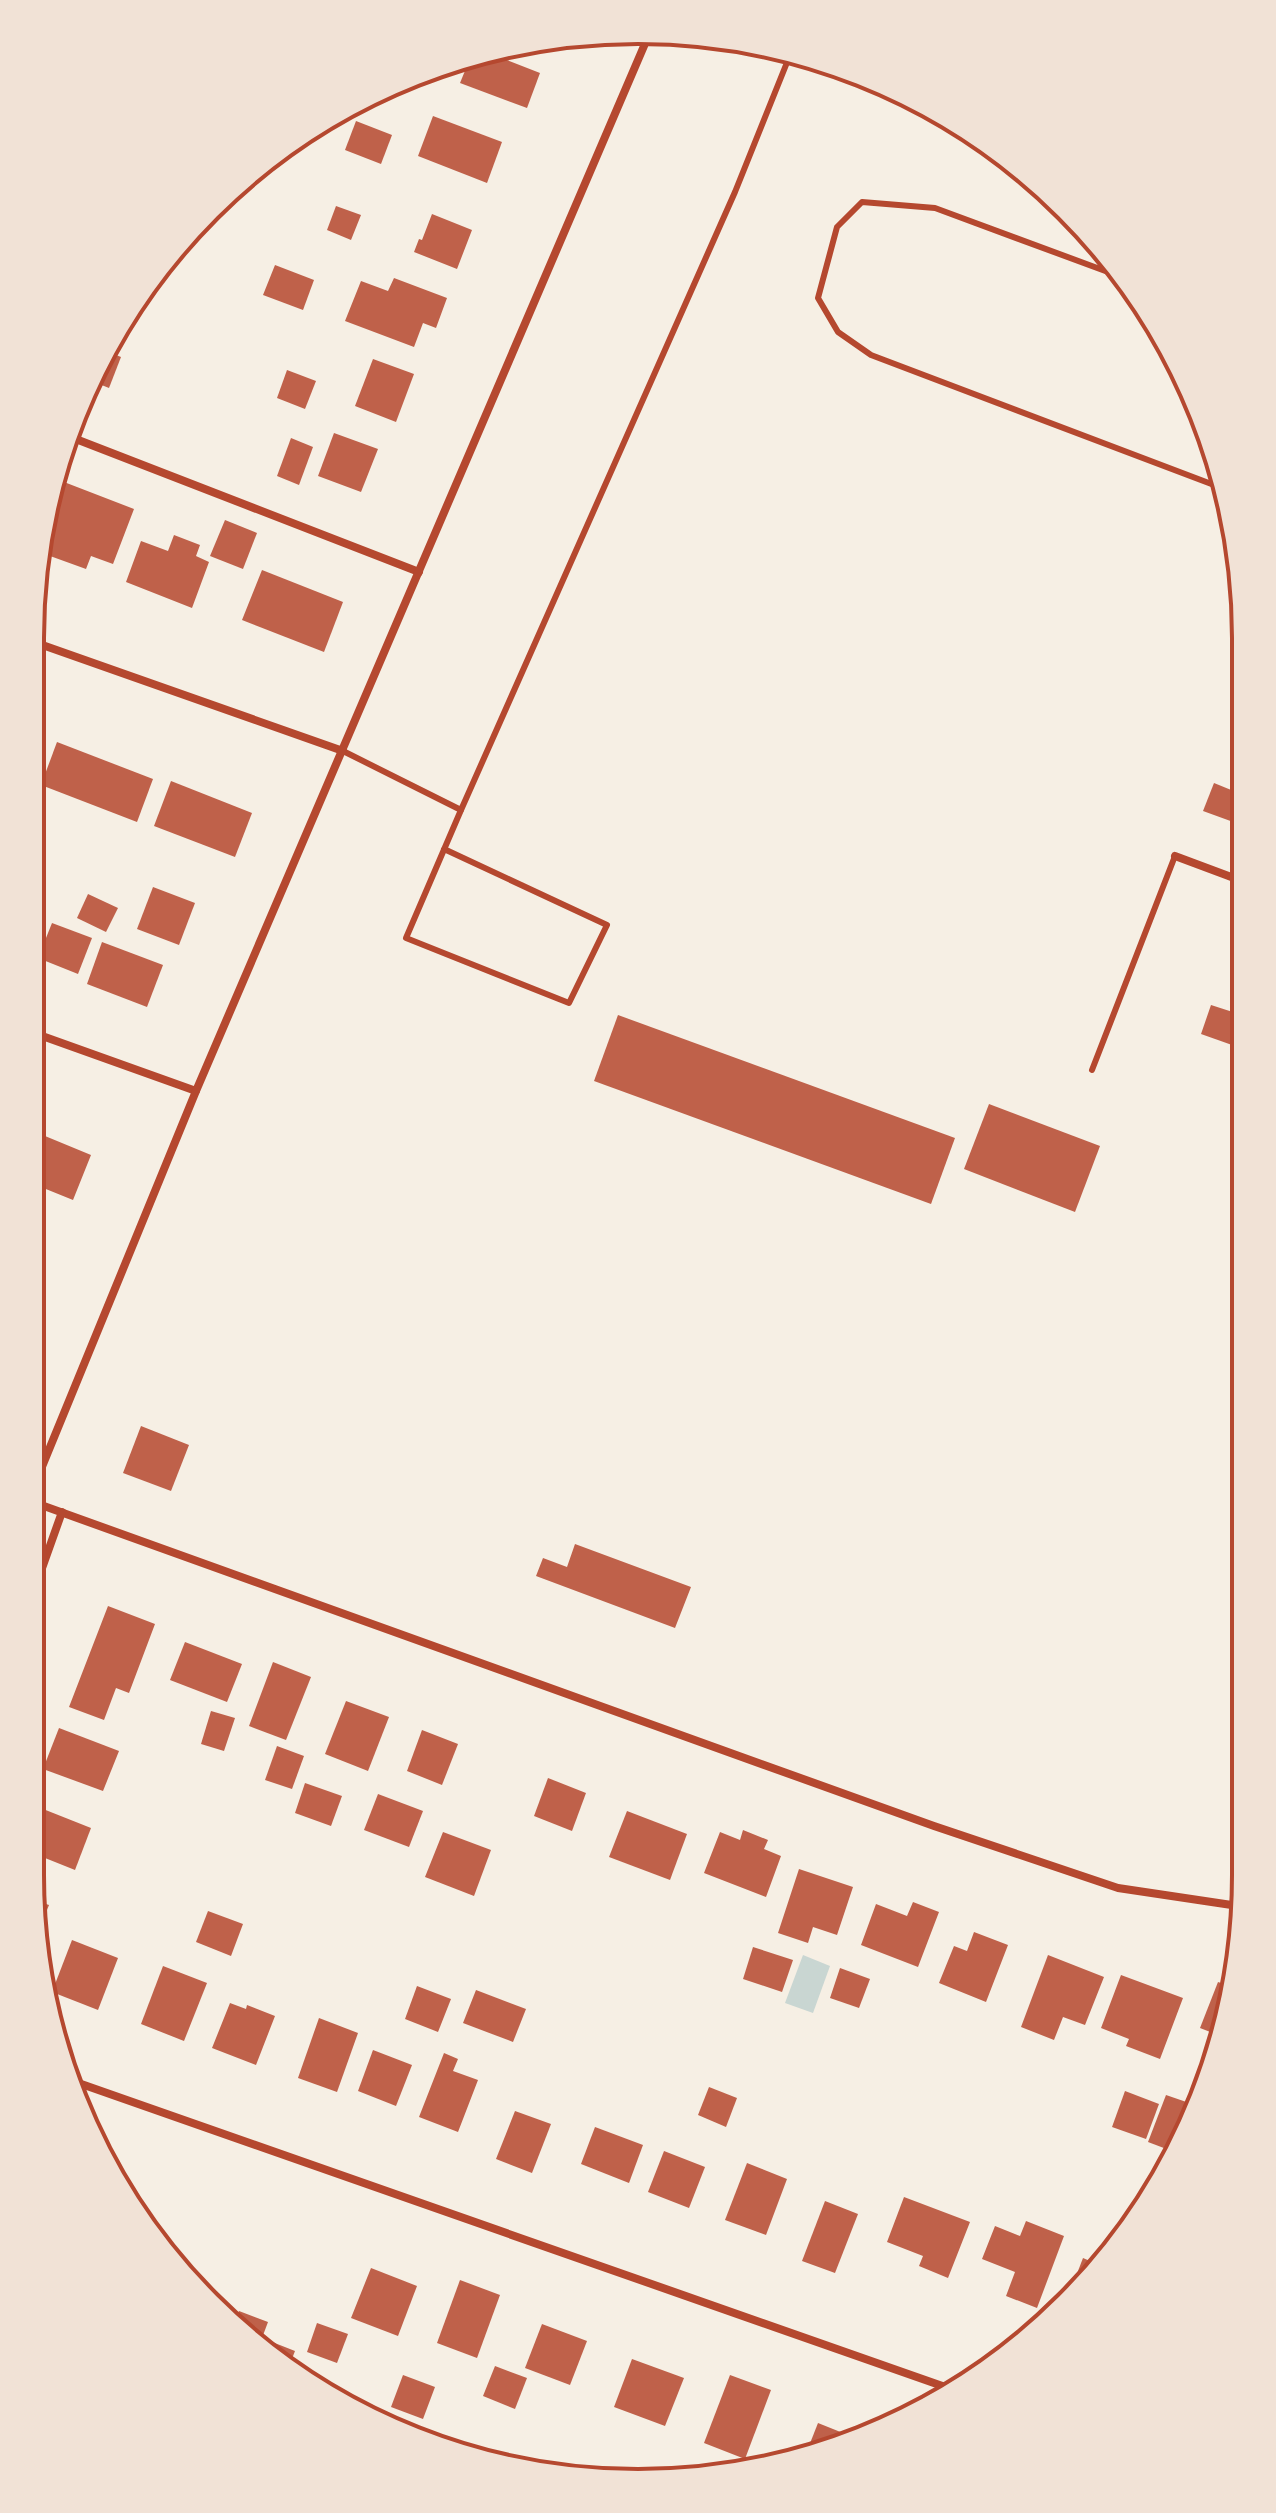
<svg xmlns="http://www.w3.org/2000/svg" width="1276" height="2513" font-family="'Titillium Web',sans-serif">
<rect width="100%" height="100%" fill="#f6efe4"/>
<path fill="#c9d6d2" d="M 803,1955 L 830,1966 L 813,2013 L 785,2003 Z"/>
<g fill="#bf614a">
<path d="M 486,52 L 540,73 L 527,108 L 460,83 L 471,56 Z"/>
<path d="M 433,116 L 502,142 L 487,183 L 418,156 Z"/>
<path d="M 356,121 L 392,135 L 381,164 L 345,150 Z"/>
<path d="M 336,206 L 361,215 L 351,240 L 327,230 Z"/>
<path d="M 432,214 L 472,230 L 457,269 L 414,252 L 419,239 L 422,240 Z"/>
<path d="M 275,265 L 314,280 L 303,310 L 263,295 Z"/>
<path d="M 394,278 L 447,298 L 436,328 L 423,323 L 414,347 L 345,321 L 361,281 L 388,291 Z"/>
<path d="M 104,350 L 121,357 L 109,388 L 89,380 Z"/>
<path d="M 373,359 L 414,374 L 396,422 L 355,406 Z"/>
<path d="M 287,370 L 316,381 L 305,409 L 277,398 Z"/>
<path d="M 334,433 L 378,449 L 361,492 L 318,476 Z"/>
<path d="M 291,438 L 313,447 L 299,485 L 277,476 Z"/>
<path d="M 64,482 L 134,509 L 113,564 L 91,556 L 86,569 L 39,552 L 48,497 L 57,500 Z"/>
<path d="M 225,520 L 257,533 L 243,569 L 210,556 Z"/>
<path d="M 174,535 L 200,545 L 196,556 L 209,562 L 192,608 L 126,582 L 141,541 L 168,551 Z"/>
<path d="M 262,570 L 343,602 L 324,652 L 242,620 Z"/>
<path d="M 57,742 L 153,779 L 137,822 L 41,785 Z"/>
<path d="M 171,781 L 252,813 L 235,857 L 154,826 Z"/>
<path d="M 1214,783 L 1241,794 L 1241,809 L 1236,823 L 1203,811 Z"/>
<path d="M 153,887 L 195,903 L 179,945 L 137,929 Z"/>
<path d="M 88,894 L 118,908 L 106,932 L 77,918 Z"/>
<path d="M 52,923 L 92,938 L 78,974 L 38,958 Z"/>
<path d="M 102,942 L 163,965 L 147,1007 L 87,984 Z"/>
<path d="M 1211,1005 L 1242,1015 L 1232,1045 L 1201,1034 Z"/>
<path d="M 618,1015 L 955,1138 L 931,1204 L 594,1081 Z"/>
<path d="M 989,1104 L 1100,1146 L 1075,1212 L 964,1169 Z"/>
<path d="M 45,1136 L 91,1155 L 73,1200 L 31,1183 L 31,1146 L 39,1149 Z"/>
<path d="M 141,1426 L 189,1445 L 171,1491 L 123,1473 Z"/>
<path d="M 575,1544 L 691,1587 L 675,1628 L 536,1576 L 543,1558 L 567,1567 Z"/>
<path d="M 108,1606 L 155,1624 L 129,1693 L 116,1688 L 104,1720 L 69,1707 Z"/>
<path d="M 185,1642 L 242,1664 L 227,1702 L 170,1680 Z"/>
<path d="M 273,1662 L 311,1677 L 286,1740 L 249,1726 Z"/>
<path d="M 346,1701 L 389,1717 L 368,1771 L 325,1754 Z"/>
<path d="M 211,1711 L 235,1718 L 224,1751 L 201,1744 Z"/>
<path d="M 59,1728 L 119,1751 L 103,1791 L 43,1769 Z"/>
<path d="M 422,1730 L 458,1744 L 442,1785 L 407,1771 Z"/>
<path d="M 277,1746 L 304,1756 L 292,1789 L 265,1780 Z"/>
<path d="M 548,1778 L 586,1793 L 572,1831 L 534,1816 Z"/>
<path d="M 305,1783 L 342,1796 L 331,1826 L 295,1813 Z"/>
<path d="M 378,1794 L 423,1811 L 409,1847 L 364,1830 Z"/>
<path d="M 33,1805 L 91,1828 L 75,1870 L 30,1852 L 30,1812 Z"/>
<path d="M 627,1811 L 687,1834 L 670,1880 L 609,1857 Z"/>
<path d="M 743,1830 L 768,1840 L 764,1849 L 781,1856 L 766,1897 L 704,1873 L 720,1832 L 740,1840 Z"/>
<path d="M 443,1832 L 491,1850 L 474,1896 L 425,1877 Z"/>
<path d="M 799,1869 L 853,1887 L 837,1935 L 813,1927 L 808,1943 L 778,1933 Z"/>
<path d="M 34,1900 L 49,1905 L 39,1930 Z"/>
<path d="M 913,1902 L 939,1912 L 918,1967 L 861,1945 L 876,1904 L 907,1916 Z"/>
<path d="M 208,1911 L 243,1924 L 231,1956 L 196,1942 Z"/>
<path d="M 974,1932 L 1008,1945 L 986,2002 L 939,1983 L 954,1946 L 967,1951 Z"/>
<path d="M 72,1940 L 118,1958 L 98,2010 L 52,1992 Z"/>
<path d="M 753,1947 L 793,1960 L 782,1992 L 743,1979 Z"/>
<path d="M 1048,1955 L 1104,1977 L 1085,2025 L 1063,2017 L 1054,2040 L 1021,2027 Z"/>
<path d="M 163,1966 L 207,1983 L 184,2041 L 141,2024 Z"/>
<path d="M 840,1968 L 870,1979 L 859,2008 L 830,1998 Z"/>
<path d="M 1121,1975 L 1183,1998 L 1160,2059 L 1126,2046 L 1129,2039 L 1101,2028 Z"/>
<path d="M 1218,1982 L 1233,1987 L 1223,2037 L 1200,2028 Z"/>
<path d="M 417,1986 L 451,1999 L 438,2032 L 405,2019 Z"/>
<path d="M 476,1990 L 526,2009 L 513,2042 L 463,2023 Z"/>
<path d="M 230,2003 L 246,2009 L 247,2005 L 275,2016 L 256,2065 L 212,2048 Z"/>
<path d="M 319,2018 L 358,2033 L 337,2092 L 298,2078 Z"/>
<path d="M 373,2050 L 412,2065 L 396,2106 L 358,2091 Z"/>
<path d="M 444,2053 L 458,2059 L 453,2071 L 478,2080 L 458,2132 L 419,2117 Z"/>
<path d="M 709,2087 L 737,2098 L 726,2127 L 698,2115 Z"/>
<path d="M 1125,2091 L 1159,2104 L 1146,2139 L 1112,2127 Z"/>
<path d="M 1166,2095 L 1198,2106 L 1183,2143 L 1177,2153 L 1148,2142 Z"/>
<path d="M 515,2111 L 551,2124 L 532,2173 L 496,2159 Z"/>
<path d="M 595,2127 L 643,2145 L 629,2183 L 581,2164 Z"/>
<path d="M 664,2151 L 705,2167 L 689,2208 L 648,2192 Z"/>
<path d="M 747,2163 L 787,2179 L 766,2235 L 725,2220 Z"/>
<path d="M 904,2197 L 970,2222 L 948,2278 L 919,2266 L 923,2256 L 887,2242 Z"/>
<path d="M 825,2201 L 858,2214 L 835,2273 L 802,2261 Z"/>
<path d="M 1026,2221 L 1064,2236 L 1037,2308 L 1006,2296 L 1015,2272 L 982,2259 L 995,2226 L 1020,2236 Z"/>
<path d="M 1083,2258 L 1097,2264 L 1080,2287 L 1073,2284 Z"/>
<path d="M 371,2268 L 417,2286 L 398,2336 L 351,2318 Z"/>
<path d="M 460,2280 L 500,2295 L 477,2358 L 437,2343 Z"/>
<path d="M 239,2311 L 268,2322 L 262,2338 L 295,2351 L 288,2369 L 235,2320 Z"/>
<path d="M 317,2323 L 348,2334 L 337,2363 L 307,2352 Z"/>
<path d="M 542,2324 L 587,2341 L 570,2385 L 525,2368 Z"/>
<path d="M 632,2359 L 684,2378 L 665,2426 L 614,2407 Z"/>
<path d="M 495,2366 L 527,2378 L 515,2409 L 483,2396 Z"/>
<path d="M 403,2375 L 435,2387 L 423,2419 L 391,2407 Z"/>
<path d="M 730,2375 L 771,2390 L 745,2459 L 704,2443 Z"/>
<path d="M 818,2423 L 853,2437 L 807,2451 Z"/>
</g>
<g fill="none" stroke-linecap="round" stroke-linejoin="round">
<g stroke="#b5482f" stroke-width="6">
<path d="M 1127,279 L 935,208 L 862,202 L 837,227 L 818,298 L 838,332 L 871,355 L 1222,488"/>
<path d="M 343,751 L 461,810 L 735,192 L 792,50"/>
<path d="M 444,849 L 607,925 L 569,1003 L 406,938 L 461,810"/>
<path d="M 1092,1070 L 1175,856"/>
</g>
<g stroke="#b5482f" stroke-width="8">
<path d="M 68,436 L 419,572"/>
<path d="M 31,641 L 343,751"/>
<path d="M 1175,856 L 1242,881"/>
<path d="M 31,1032 L 196,1091"/>
<path d="M 30,1496 L 196,1091 L 650,32"/>
<path d="M 30,1501 L 934,1826 L 1118,1888 L 1245,1907"/>
<path d="M 30,1602 L 62,1512"/>
<path d="M 67,2079 L 951,2389"/>
</g>
</g>
<path d="M0 0H1276V2513H0ZM638 44H638A594 594 0 0 1 1232 638V1875A594 594 0 0 1 638 2469H638A594 594 0 0 1 44 1875V638A594 594 0 0 1 638 44Z" fill="#f1e2d6" fill-rule="evenodd"/>
<path fill="none" stroke="#b5482f" stroke-width="4" d="M638 44H638A594 594 0 0 1 1232 638V1875A594 594 0 0 1 638 2469H638A594 594 0 0 1 44 1875V638A594 594 0 0 1 638 44Z"/>
</svg>
